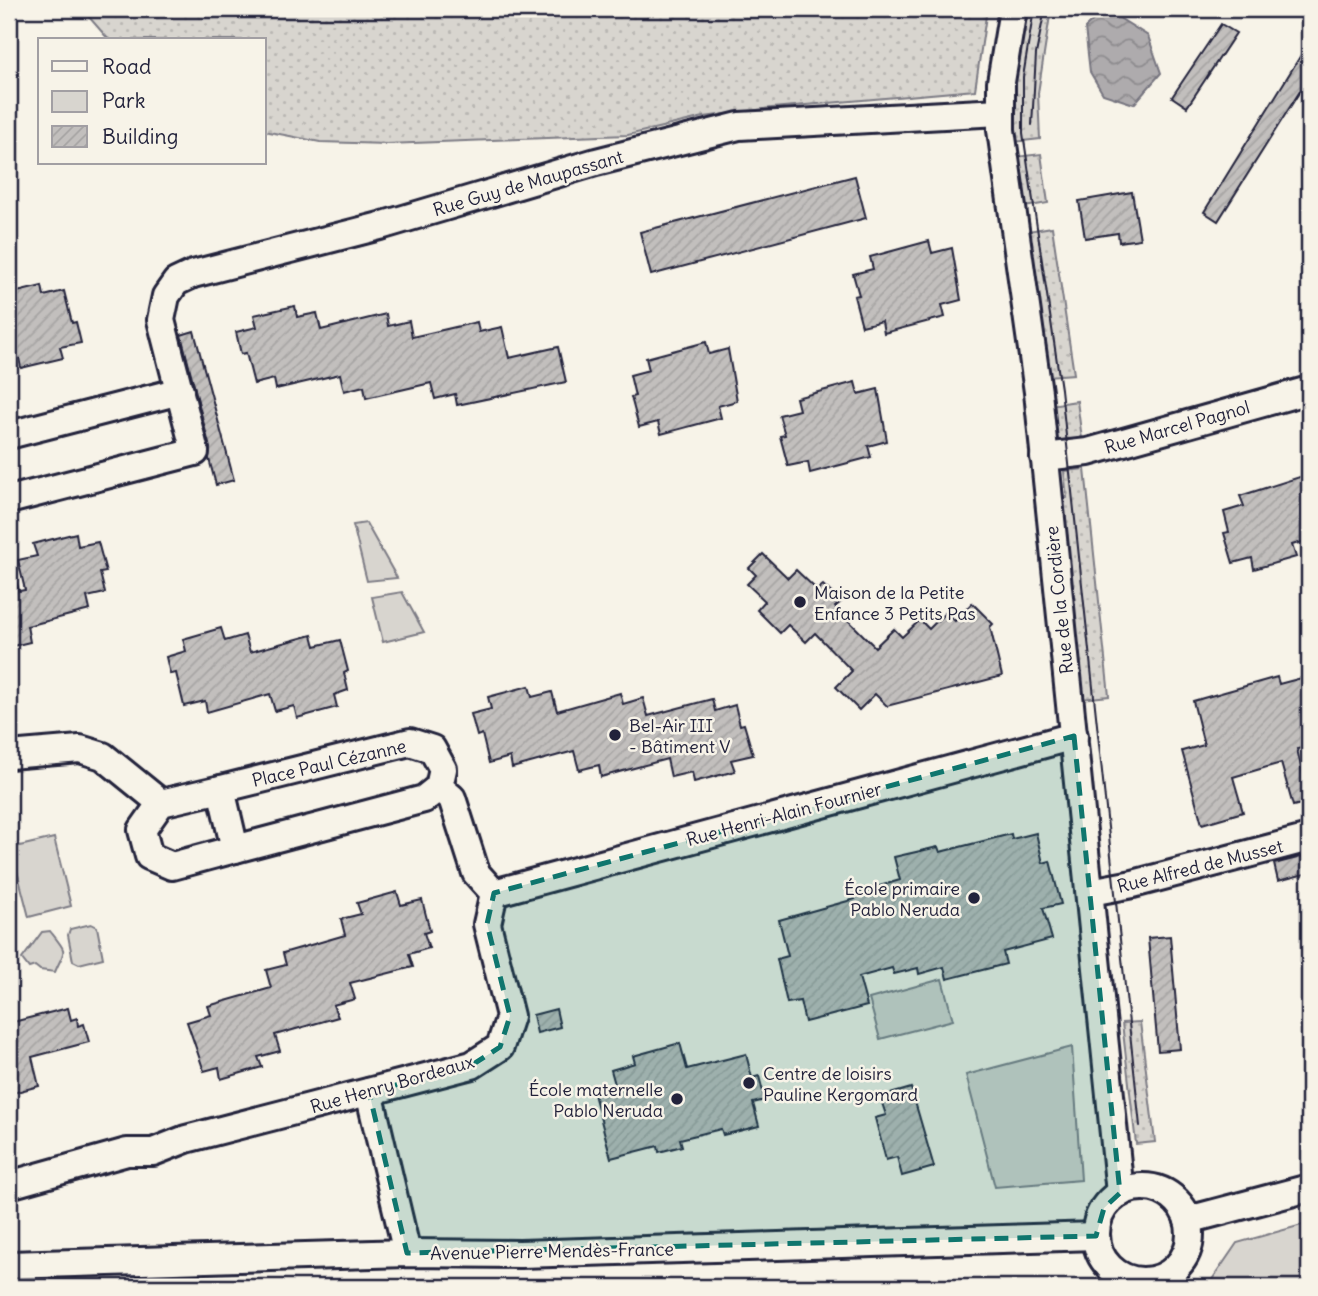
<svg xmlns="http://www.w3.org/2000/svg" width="1318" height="1296" font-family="Delius,sans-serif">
<defs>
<pattern id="grass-dots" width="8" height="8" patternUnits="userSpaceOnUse" patternTransform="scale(1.75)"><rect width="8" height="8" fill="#d8d5cf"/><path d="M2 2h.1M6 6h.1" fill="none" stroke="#b9b7b3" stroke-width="1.8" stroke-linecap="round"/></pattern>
<pattern id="water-waves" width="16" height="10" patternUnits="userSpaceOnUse" patternTransform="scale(1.75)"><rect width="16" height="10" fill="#aeabad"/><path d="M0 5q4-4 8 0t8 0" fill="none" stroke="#8d8b8e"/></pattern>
<pattern id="building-hatch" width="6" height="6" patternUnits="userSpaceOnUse" patternTransform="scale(1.75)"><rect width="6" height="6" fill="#c2bfbd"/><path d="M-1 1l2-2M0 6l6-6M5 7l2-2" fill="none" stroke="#a6a4a3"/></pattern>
</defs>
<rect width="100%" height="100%" fill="#f7f3e8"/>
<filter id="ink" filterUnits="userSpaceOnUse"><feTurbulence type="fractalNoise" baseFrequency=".0143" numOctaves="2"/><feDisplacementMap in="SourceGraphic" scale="14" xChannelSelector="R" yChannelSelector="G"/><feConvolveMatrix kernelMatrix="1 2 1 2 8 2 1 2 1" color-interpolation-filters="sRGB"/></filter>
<g filter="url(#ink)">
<g fill="url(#grass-dots)" stroke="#7d7c85" stroke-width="2">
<path d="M 82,9 L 987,9 L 975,90 L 772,108 L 704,117 L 628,135 L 387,144 L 320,142 L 264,131 L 264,40 L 109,40 Z"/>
<path d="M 1025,9 L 1051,9 L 1038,93 L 1040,139 L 1014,142 L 1013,79 Z"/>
<path d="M 1041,154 L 1048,203 L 1024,207 L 1015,157 Z"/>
<path d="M 1052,227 L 1074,374 L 1047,376 L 1028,231 Z"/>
<path d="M 1077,401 L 1082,439 L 1054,441 L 1050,405 Z"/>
<path d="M 1085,469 L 1109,696 L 1081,699 L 1060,499 L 1067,498 L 1064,471 Z"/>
<path d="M 1140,1022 L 1155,1142 L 1136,1144 L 1122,1023 Z"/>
</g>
<g fill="#d8d5cf" stroke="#7d7c85" stroke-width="2">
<path d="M 366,523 L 397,578 L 367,581 L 353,525 Z"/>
<path d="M 402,592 L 424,632 L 383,642 L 372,597 Z"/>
<path d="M 54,838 L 71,906 L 29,917 L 11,848 Z"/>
<path d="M 91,924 L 97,927 L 103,958 L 79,964 L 73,961 L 68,935 L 70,929 Z"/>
<path d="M 50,931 C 69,955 65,948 55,972 L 40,970 L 35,966 L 29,968 L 22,959 L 42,932 Z"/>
<path d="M 942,979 L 953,1020 L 880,1039 L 869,999 Z"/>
<path d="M 1072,1047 L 1081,1180 L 995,1187 L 966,1075 Z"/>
<path d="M 1309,1223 L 1309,1287 L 1207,1287 L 1237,1243 Z"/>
</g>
<path fill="url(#water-waves)" stroke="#76747f" stroke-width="2" d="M 1105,9 L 1148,36 L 1161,73 L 1134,104 L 1103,94 L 1090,72 L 1085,28 Z"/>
<g fill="url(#building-hatch)" stroke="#22223b" stroke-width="2">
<path d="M 1221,24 L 1236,33 L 1187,107 L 1172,97 Z"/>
<path d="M 1309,42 L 1309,77 L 1218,221 L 1204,212 Z"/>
<path d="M 855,176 L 866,218 L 651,275 L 640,232 Z"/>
<path d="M 1132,192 L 1140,239 L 1119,242 L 1118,233 L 1085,238 L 1079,201 Z"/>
<path d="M 929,241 L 932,253 L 952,248 L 961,300 L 942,305 L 945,317 L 884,333 L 882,321 L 862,326 L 854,296 L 859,295 L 853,274 L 873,269 L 870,257 Z"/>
<path d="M 42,286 L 44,296 L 64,291 L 72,323 L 76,322 L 81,343 L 60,347 L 63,358 L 21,368 L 19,358 L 9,360 L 9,294 Z"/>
<path d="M 295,306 L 297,317 L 317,313 L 321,330 L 386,314 L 388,326 L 409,321 L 412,337 L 477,322 L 479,332 L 502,327 L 509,358 L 558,347 L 566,382 L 457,405 L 455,394 L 435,399 L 431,383 L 366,398 L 364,386 L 344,391 L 340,374 L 276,389 L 274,379 L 254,384 L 246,353 L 241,354 L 236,332 L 257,327 L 254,315 Z"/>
<path d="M 194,331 L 234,480 L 216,485 L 209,459 L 210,448 L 181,335 Z"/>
<path d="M 706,342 L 709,354 L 728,349 L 737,401 L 718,406 L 721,418 L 661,434 L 658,422 L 639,427 L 631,397 L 635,396 L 630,375 L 649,370 L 646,358 Z"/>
<path d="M 855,382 L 858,394 L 878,389 L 887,441 L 868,446 L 871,457 L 810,473 L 808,462 L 788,466 L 780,436 L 785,435 L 779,415 L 799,410 L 796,398 Z"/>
<path d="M 1309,474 L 1309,510 L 1304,511 L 1309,540 L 1292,545 L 1296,557 L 1254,569 L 1252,558 L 1233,563 L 1224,533 L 1229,532 L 1224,512 L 1244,506 L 1240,496 Z"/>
<path d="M 76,533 L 78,546 L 98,542 L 106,572 L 100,573 L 105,593 L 87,597 L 90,610 L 27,626 L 30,642 L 9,647 L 9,581 L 16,580 L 19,591 L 25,590 L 18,560 L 37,556 L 33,544 Z"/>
<path d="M 763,554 L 788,578 L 796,570 L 817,590 L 823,585 L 841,602 L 835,607 L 875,647 L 894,629 L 902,637 L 920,620 L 929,629 L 946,612 L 955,621 L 972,603 L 993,624 L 990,627 L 1002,676 L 887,706 L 875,694 L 859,710 L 836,687 L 852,671 L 815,633 L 806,642 L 788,625 L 780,633 L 757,610 L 765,601 L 747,584 L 756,575 L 749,568 Z"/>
<path d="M 221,628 L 225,641 L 245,635 L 250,652 L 312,635 L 315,646 L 340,640 L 348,671 L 344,673 L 348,690 L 334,695 L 337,707 L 297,718 L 294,706 L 275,711 L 270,694 L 207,712 L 205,701 L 184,706 L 176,673 L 170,674 L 166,657 L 186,651 L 183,639 Z"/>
<path d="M 1309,676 L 1309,747 L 1297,749 L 1309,802 L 1293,806 L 1281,763 L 1233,777 L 1243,812 L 1202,824 L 1182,751 L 1204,745 L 1193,701 L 1277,677 L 1279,684 Z"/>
<path d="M 529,686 L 532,697 L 552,692 L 557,711 L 620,693 L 623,704 L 643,698 L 648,716 L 712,699 L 715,711 L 735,705 L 740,725 L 744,724 L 753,755 L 731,760 L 735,771 L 694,782 L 692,772 L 671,777 L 667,759 L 601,777 L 599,765 L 579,770 L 574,751 L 512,768 L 510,757 L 489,763 L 482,734 L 477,736 L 471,714 L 491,709 L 488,697 Z"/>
<path d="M 1036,833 L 1043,863 L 1050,861 L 1061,904 L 1043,908 L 1052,939 L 1003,952 L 1006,964 L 947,979 L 944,967 L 919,974 L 918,968 L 894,974 L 892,968 L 859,977 L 867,1006 L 805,1022 L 800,1001 L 787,1003 L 777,959 L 788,956 L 779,920 L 855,899 L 853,894 L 900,880 L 894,857 L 938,847 L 940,852 L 1011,834 L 1012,839 Z"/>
<path d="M 1309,855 L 1309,873 L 1278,881 L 1274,864 Z"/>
<path d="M 397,892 L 401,905 L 422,900 L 430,931 L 424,933 L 429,948 L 409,954 L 413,967 L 350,983 L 355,999 L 333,1005 L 338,1017 L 275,1035 L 280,1051 L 258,1057 L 262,1067 L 221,1079 L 219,1067 L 204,1071 L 187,1022 L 211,1015 L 208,1006 L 271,988 L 266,970 L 286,965 L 283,953 L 345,935 L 341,919 L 361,914 L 357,903 Z"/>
<path d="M 1170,936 L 1180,1049 L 1158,1051 L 1148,938 Z"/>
<path d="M 68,1008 L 71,1020 L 77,1018 L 78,1026 L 84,1024 L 89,1042 L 32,1057 L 39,1086 L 9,1094 L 9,1023 Z"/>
<path d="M 556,1009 L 560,1027 L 537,1033 L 533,1015 Z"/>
<path d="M 680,1043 L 687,1069 L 746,1054 L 752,1078 L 759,1076 L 765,1100 L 753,1103 L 759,1126 L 723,1135 L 721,1129 L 680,1139 L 682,1146 L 659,1152 L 658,1146 L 611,1158 L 594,1094 L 616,1088 L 611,1070 L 635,1063 L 633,1056 Z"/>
<path d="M 911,1088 L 934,1167 L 902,1176 L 897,1157 L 886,1160 L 875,1118 L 886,1115 L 880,1097 Z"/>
</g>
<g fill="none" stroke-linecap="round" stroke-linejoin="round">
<g stroke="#22223b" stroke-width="32">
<g id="minor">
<path d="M 1013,9 L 1001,82 L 1001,130 L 1038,392 L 1120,1193"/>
<path d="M 9,435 L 180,391"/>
<path d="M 1044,457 L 1088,452 L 1309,390"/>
<path d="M 9,500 L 195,452 L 161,320 L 166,296 L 176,282 L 193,274 L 380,226 L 596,162 L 739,126 L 1000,112"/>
<path d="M 410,742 L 432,749 L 443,769 L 439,787 L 424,799 L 235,849 L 221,789 Z"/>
<path d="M 9,755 L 80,749 L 103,756 L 161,803"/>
<path d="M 221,789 L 161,803 L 142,830 L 149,856 L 172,866 L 235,849"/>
<path d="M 1090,892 L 1133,884 L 1309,838"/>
<path d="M 494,893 L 1074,736"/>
<path d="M 369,1092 L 407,1253"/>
<path d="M 9,1185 L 127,1152 L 153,1152 L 186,1139 L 472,1065 L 500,1047 L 510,1016 L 487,924 L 494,893 L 476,873 L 452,798 L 439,787"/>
<circle cx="1143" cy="1234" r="47"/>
<path d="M 1188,1220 L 1309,1188"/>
<path d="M 9,1265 L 407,1253 L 520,1254 L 1096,1236"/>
</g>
</g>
<use href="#minor" stroke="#f7f3e8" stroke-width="26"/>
<g stroke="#22223b" stroke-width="2">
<path d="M 1034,9 L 1023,77 L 1023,133 L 1061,389 L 1140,1126"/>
<path d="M 1032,125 L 1036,54 L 1045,9"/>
</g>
</g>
</g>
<path fill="#0f766e" fill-opacity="0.2" stroke="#0f766e" stroke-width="5" stroke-dasharray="14 9" stroke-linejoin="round" d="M 1074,736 L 1120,1193 L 1104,1208 L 1096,1236 L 407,1253 L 369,1092 L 472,1065 L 500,1047 L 510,1016 L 487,924 L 494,893 Z"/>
<g fill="#22223b" stroke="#f7f3e8" stroke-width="2.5">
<circle cx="800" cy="602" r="7"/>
<circle cx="615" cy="735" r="7"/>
<circle cx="974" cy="898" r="7"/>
<circle cx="749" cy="1083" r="7"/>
<circle cx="677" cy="1099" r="7"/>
</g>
<g text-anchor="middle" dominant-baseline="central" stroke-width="5" stroke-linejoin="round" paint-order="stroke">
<g font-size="18" fill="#22223b" stroke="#f7f3e8">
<text transform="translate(528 183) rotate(-16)">Rue Guy de Maupassant</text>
<text transform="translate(1177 427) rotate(-16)">Rue Marcel Pagnol</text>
<text transform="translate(1059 600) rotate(-96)">Rue de la Cordière</text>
<text transform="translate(329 763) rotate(-13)">Place Paul Cézanne</text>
<text transform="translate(784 814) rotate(-15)">Rue Henri-Alain Fournier</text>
<text transform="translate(1200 866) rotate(-14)">Rue Alfred de Musset</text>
<text transform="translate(392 1084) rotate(-16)">Rue Henry Bordeaux</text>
<text transform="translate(552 1251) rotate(-1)">Avenue Pierre Mendès-France</text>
</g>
<g font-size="18" fill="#22223b" stroke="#f7f3e8" text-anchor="start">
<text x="814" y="592">Maison de la Petite<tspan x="814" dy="21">Enfance 3 Petits Pas</tspan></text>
<text x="629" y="725">Bel-Air III<tspan x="629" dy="21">- Bâtiment V</tspan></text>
<text x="960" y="888" text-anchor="end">École primaire<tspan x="960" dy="21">Pablo Neruda</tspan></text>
<text x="763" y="1073">Centre de loisirs<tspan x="763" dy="21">Pauline Kergomard</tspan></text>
<text x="663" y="1089" text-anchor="end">École maternelle<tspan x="663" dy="21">Pablo Neruda</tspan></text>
</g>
</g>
<rect width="1318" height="1296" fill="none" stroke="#f7f3e8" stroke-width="35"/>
<rect x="18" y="18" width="1283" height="1261" fill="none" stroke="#22223b" stroke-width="2.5" filter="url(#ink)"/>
<rect x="38" y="38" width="228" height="126" fill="#f7f3e8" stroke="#a29fa3" stroke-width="2"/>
<rect x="52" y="61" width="35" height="10" fill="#f7f3e8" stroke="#a29fa3" stroke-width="2"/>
<text x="102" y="74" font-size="21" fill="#22223b">Road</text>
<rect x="52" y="91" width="35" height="21" fill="#d8d5cf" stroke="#a29fa3" stroke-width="2"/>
<text x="102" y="108" font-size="21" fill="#22223b">Park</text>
<rect x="52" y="126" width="35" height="21" fill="url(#building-hatch)" stroke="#a29fa3" stroke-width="2"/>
<text x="102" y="144" font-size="21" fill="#22223b">Building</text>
</svg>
